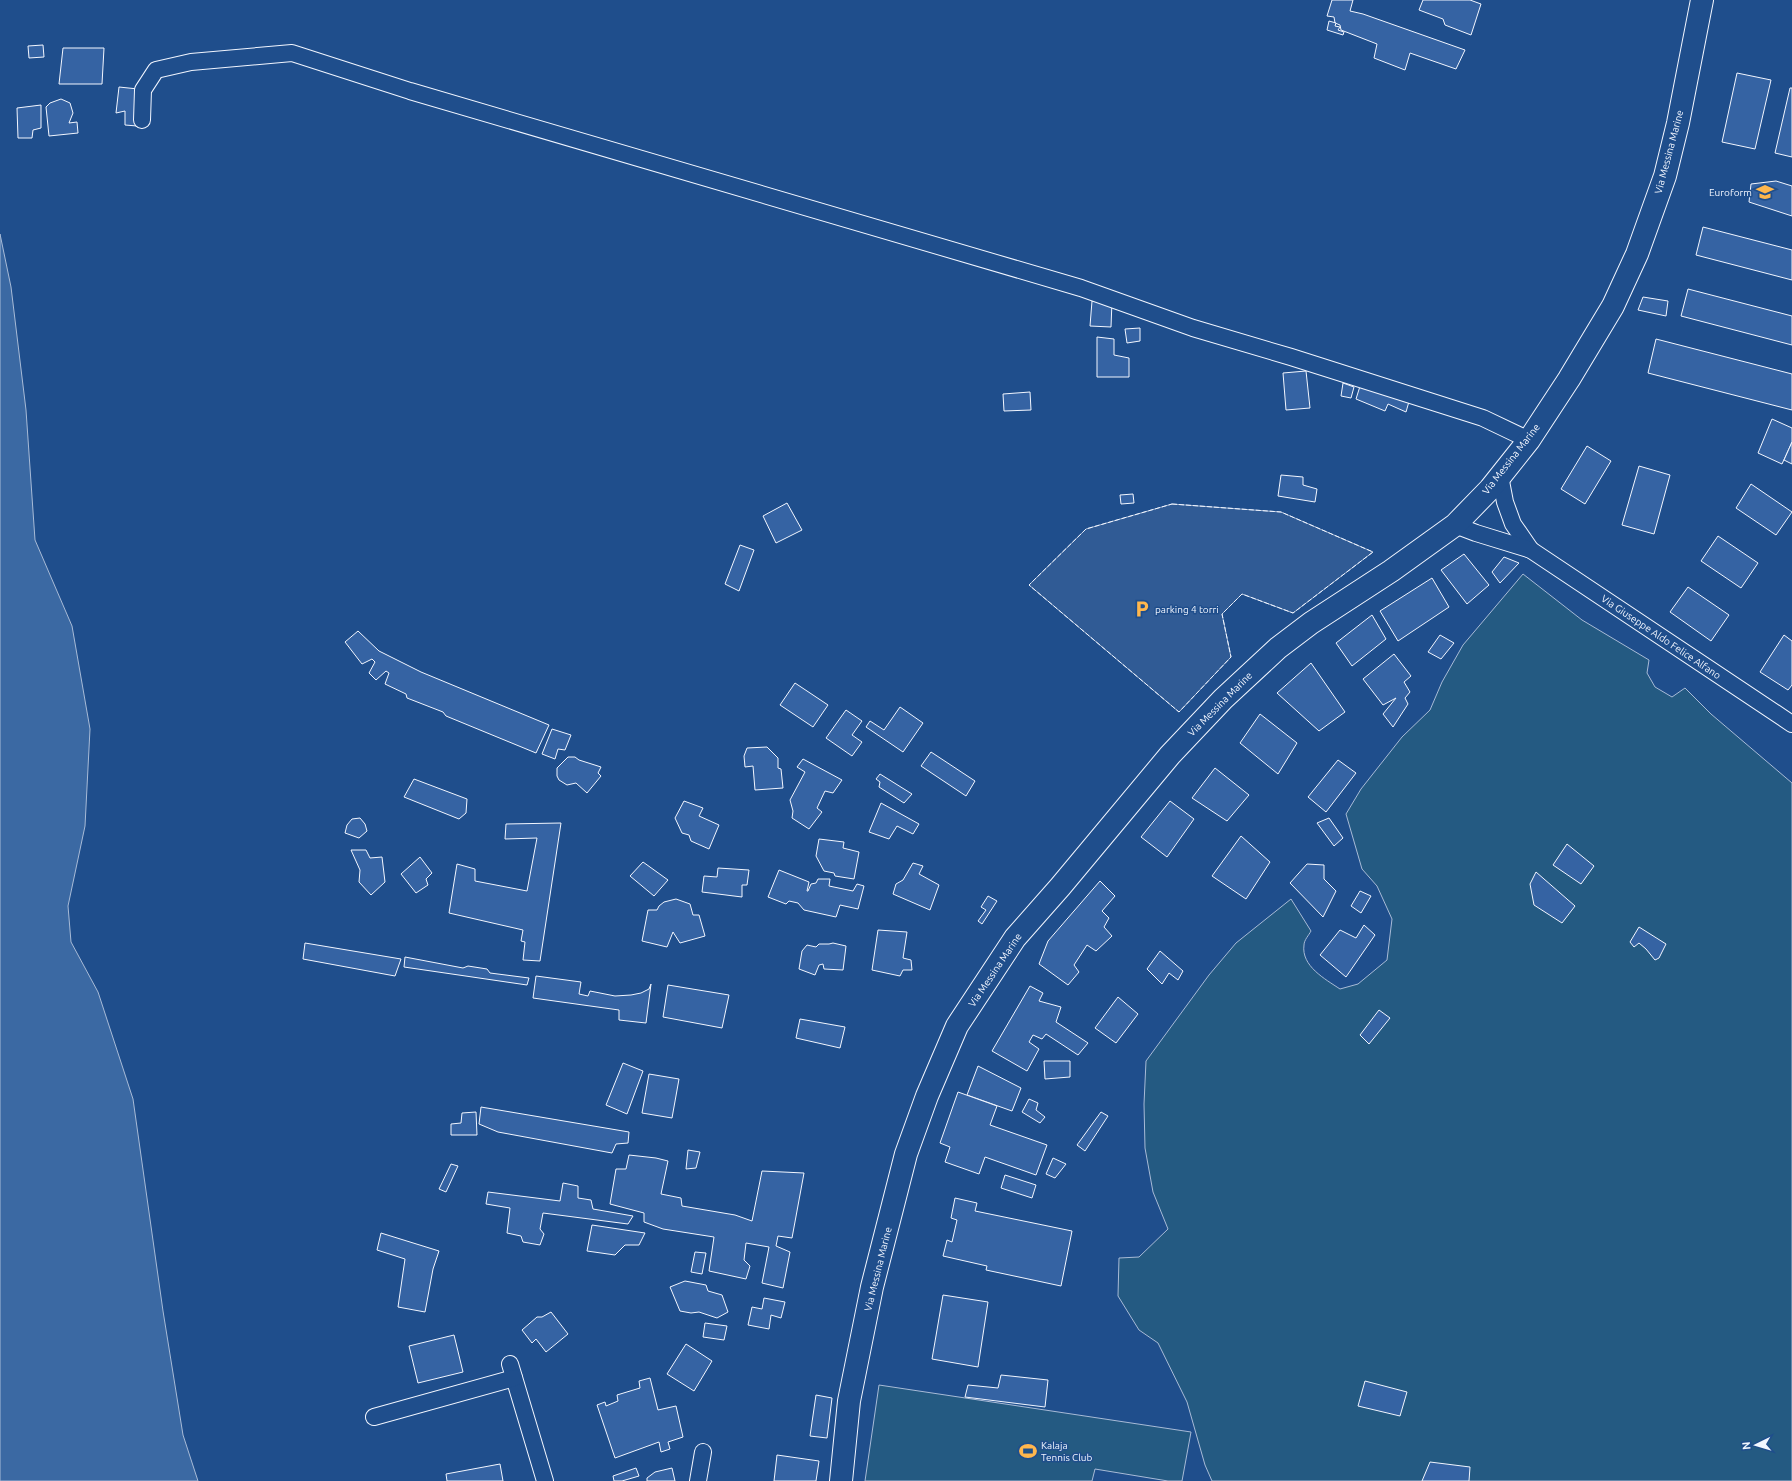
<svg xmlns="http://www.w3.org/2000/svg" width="1792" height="1481" font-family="Ubuntu,sans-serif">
<rect width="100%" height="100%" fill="#1f4e8c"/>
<g fill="#245a82" stroke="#a8bbd7">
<path d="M 1523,574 L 1582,620 L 1649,660 L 1647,673 L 1655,687 L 1672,697 L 1685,688 L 1711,714 L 1792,783 L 1792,1481 L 1212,1481 L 1205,1465 L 1187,1402 L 1158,1343 L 1139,1330 L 1118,1296 L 1119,1258 L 1139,1257 L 1168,1229 L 1153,1192 L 1145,1148 L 1144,1104 L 1146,1061 L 1209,975 L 1236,943 L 1291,899 L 1311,931 C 1309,935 1304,940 1304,945 C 1301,966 1325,979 1340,989 L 1358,984 L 1387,960 L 1392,919 L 1377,886 L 1362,869 L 1346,814 L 1361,789 L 1402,737 L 1430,710 L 1442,682 L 1463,645 Z"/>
<path d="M 879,1385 L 1191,1432 L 1182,1481 L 1168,1481 L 1095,1469 L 1092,1481 L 865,1481 Z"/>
</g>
<path fill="#305b95" stroke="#a8bbd7" d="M 1172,504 L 1281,512 L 1373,552 L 1293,613 L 1242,594 L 1222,614 L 1231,657 L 1179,712 L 1029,585 L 1086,529 Z"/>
<path fill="#3b69a3" stroke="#a8bbd7" d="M 0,234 L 11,287 L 26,410 L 35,540 L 72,626 L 90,729 L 85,826 L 68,906 L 71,942 L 98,992 L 133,1099 L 163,1311 L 183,1435 L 198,1481 L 0,1481 Z"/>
<g fill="#3563a3" stroke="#f2f6ff">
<path d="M 1332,0 L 1353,0 L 1350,11 L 1363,14 L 1465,50 L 1456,69 L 1410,53 L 1405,70 L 1374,58 L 1377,44 L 1341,30 L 1340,25 L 1335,23 L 1334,17 L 1327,16 Z"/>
<path d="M 1423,0 L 1470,0 L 1481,4 L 1471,35 L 1445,25 L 1443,19 L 1419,10 Z"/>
<path d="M 1329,21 L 1336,23 L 1335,26 L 1340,27 L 1338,30 L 1344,32 L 1343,35 L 1327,30 Z"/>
<path d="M 43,45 L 44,57 L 29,58 L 28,46 Z"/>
<path d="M 63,48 L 104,48 L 102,84 L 59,84 Z"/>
<path d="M 1737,73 L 1771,80 L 1755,149 L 1722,142 Z"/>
<path d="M 119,87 L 138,89 L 137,126 L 125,125 L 125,111 L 116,113 Z"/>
<path d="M 1790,88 L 1792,88 L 1792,157 L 1775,153 Z"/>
<path d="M 61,99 L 70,103 L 73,113 L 69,123 L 77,122 L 78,133 L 49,136 L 46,107 L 50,103 Z"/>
<path d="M 41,105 L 41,128 L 33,130 L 32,138 L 18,138 L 17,108 Z"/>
<path d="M 1776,181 L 1792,186 L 1792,216 L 1749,202 L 1751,184 Z"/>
<path d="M 1703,227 L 1792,250 L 1792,280 L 1696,255 Z"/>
<path d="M 1688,289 L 1792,316 L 1792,345 L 1681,316 Z"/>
<path d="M 1643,297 L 1668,301 L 1666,316 L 1638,310 Z"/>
<path d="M 1092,301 L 1112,301 L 1111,327 L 1090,326 Z"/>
<path d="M 1140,328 L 1140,341 L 1127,343 L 1125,329 Z"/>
<path d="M 1097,337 L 1114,339 L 1114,355 L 1129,358 L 1129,377 L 1097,377 Z"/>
<path d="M 1656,339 L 1792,374 L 1792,410 L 1648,373 Z"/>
<path d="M 1306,371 L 1310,408 L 1286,410 L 1283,373 Z"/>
<path d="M 1343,383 L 1354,387 L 1351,398 L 1341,396 Z"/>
<path d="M 1361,383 L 1410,398 L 1406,412 L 1388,404 L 1385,411 L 1356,399 Z"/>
<path d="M 1030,392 L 1031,410 L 1004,411 L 1003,394 Z"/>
<path d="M 1772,419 L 1792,428 L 1792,442 L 1782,464 L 1758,453 Z"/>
<path d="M 1792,442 L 1792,464 L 1784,460 Z"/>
<path d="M 1587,446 L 1611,461 L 1585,504 L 1561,489 Z"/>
<path d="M 1639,466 L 1670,475 L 1654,534 L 1622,525 Z"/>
<path d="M 1281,475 L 1303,477 L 1303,485 L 1317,489 L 1315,502 L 1278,496 Z"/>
<path d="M 1751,484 L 1792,512 L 1776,535 L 1736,508 Z"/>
<path d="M 1133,494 L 1134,503 L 1121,504 L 1120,495 Z"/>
<path d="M 787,503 L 802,530 L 776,543 L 763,516 Z"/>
<path d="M 1718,536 L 1758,563 L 1741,588 L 1701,561 Z"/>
<path d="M 740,545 L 754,550 L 739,591 L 725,584 Z"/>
<path d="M 1464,554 L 1489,585 L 1467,604 L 1441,570 Z"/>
<path d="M 1504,557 L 1519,563 L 1500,583 L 1492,572 Z"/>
<path d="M 1432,578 L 1449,607 L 1398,641 L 1380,611 Z"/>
<path d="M 1688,587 L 1729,615 L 1711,641 L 1670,612 Z"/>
<path d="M 1372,615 L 1386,639 L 1352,666 L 1336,643 Z"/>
<path d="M 358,631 L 379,651 L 421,672 L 549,725 L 536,753 L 446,716 L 443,712 L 407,698 L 406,694 L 385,684 L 389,673 L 386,671 L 376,680 L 369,673 L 375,662 L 372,659 L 362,664 L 345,642 Z"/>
<path d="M 1440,635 L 1454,643 L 1441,659 L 1428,652 Z"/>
<path d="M 1784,635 L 1792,641 L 1792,685 L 1788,690 L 1760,672 Z"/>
<path d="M 1394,654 L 1411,676 L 1404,682 L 1410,692 L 1405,698 L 1408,704 L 1393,727 L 1383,714 L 1396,698 L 1383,705 L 1363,679 Z"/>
<path d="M 1311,663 L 1345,712 L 1319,731 L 1277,693 Z"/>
<path d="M 795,683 L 828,705 L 813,727 L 780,705 Z"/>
<path d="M 900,707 L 923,723 L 903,752 L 866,727 L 870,721 L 884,730 Z"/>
<path d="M 846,710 L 862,721 L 852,735 L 862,742 L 852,756 L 826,738 Z"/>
<path d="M 1260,714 L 1297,743 L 1278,774 L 1240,743 Z"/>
<path d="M 552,729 L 571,735 L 565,750 L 558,749 L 555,759 L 542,754 Z"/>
<path d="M 767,747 L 778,758 L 778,768 L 781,769 L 783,788 L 755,790 L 753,766 L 745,767 L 744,756 L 747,748 Z"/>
<path d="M 931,752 L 975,781 L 966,796 L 921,766 Z"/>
<path d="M 568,757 L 575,757 L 579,760 L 601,767 L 598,773 L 601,776 L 587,793 L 576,783 L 567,785 L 559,780 L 557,776 L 557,768 Z"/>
<path d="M 803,759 L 842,780 L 833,793 L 825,791 L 817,808 L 822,812 L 809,829 L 792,818 L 793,811 L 790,800 L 805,772 L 797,767 Z"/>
<path d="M 1338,760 L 1356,773 L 1326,812 L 1308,797 Z"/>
<path d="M 1215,768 L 1249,795 L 1227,821 L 1192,798 Z"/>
<path d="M 880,774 L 912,794 L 904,803 L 879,787 L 880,782 L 876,779 Z"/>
<path d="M 414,779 L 467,799 L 466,813 L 459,819 L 404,797 Z"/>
<path d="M 684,801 L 703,808 L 699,816 L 719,825 L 709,849 L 691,841 L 689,835 L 682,833 L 675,818 Z"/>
<path d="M 1170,801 L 1194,819 L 1167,857 L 1141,837 Z"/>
<path d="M 881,803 L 919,824 L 913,834 L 897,826 L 889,839 L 869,832 Z"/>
<path d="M 360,818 L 365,824 L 367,831 L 359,838 L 345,833 L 347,825 L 352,819 Z"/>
<path d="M 1329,818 L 1343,838 L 1334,846 L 1317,823 Z"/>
<path d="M 561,823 L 540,961 L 523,960 L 525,942 L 521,941 L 523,930 L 449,913 L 457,864 L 475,869 L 475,881 L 527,891 L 537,838 L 505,839 L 506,824 Z"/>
<path d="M 1241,836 L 1270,862 L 1246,899 L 1212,876 Z"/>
<path d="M 819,839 L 844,842 L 843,848 L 859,852 L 854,879 L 835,876 L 834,873 L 824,871 L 816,856 Z"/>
<path d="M 1567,844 L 1594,866 L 1581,884 L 1553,865 Z"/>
<path d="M 351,850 L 366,850 L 370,858 L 382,857 L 385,882 L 371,895 L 359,882 L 360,870 Z"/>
<path d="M 420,857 L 432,873 L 426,879 L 428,885 L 416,893 L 401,874 Z"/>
<path d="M 643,862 L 668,880 L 654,896 L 630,876 Z"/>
<path d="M 913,863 L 923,866 L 919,874 L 939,885 L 930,910 L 893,894 L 896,884 L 903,880 Z"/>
<path d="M 1307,864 L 1324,865 L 1324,879 L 1336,891 L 1323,917 L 1290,883 Z"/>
<path d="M 718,868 L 749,870 L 747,885 L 742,885 L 742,897 L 702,892 L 704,876 L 717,877 Z"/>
<path d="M 779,870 L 809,882 L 807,891 L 808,891 L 811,884 L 816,883 L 818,879 L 830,879 L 829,886 L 853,891 L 857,884 L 864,886 L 858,909 L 840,905 L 836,917 L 804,910 L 798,903 L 789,901 L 786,904 L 768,897 Z"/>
<path d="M 1536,872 L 1575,906 L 1562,923 L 1534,905 L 1530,884 Z"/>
<path d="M 1100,881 L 1115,896 L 1102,911 L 1109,918 L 1104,927 L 1112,936 L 1096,951 L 1087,945 L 1074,965 L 1079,972 L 1068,985 L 1039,964 L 1048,941 Z"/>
<path d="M 1360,891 L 1371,896 L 1361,913 L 1351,906 Z"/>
<path d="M 988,896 L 997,901 L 982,924 L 978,921 L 986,910 L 981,907 Z"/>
<path d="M 676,899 L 690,904 L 693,915 L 699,915 L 705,936 L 680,943 L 673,932 L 667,947 L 642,941 L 648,910 L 657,910 L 659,906 L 664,902 Z"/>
<path d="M 1364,925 L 1375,935 L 1346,977 L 1320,955 L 1340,930 L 1356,938 Z"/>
<path d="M 1639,927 L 1666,944 L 1659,958 L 1655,960 L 1646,949 L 1639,943 L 1634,947 L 1630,942 Z"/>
<path d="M 878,930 L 907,932 L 903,958 L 911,960 L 912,970 L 903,970 L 900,976 L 872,970 Z"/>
<path d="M 305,943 L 401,959 L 395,976 L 303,959 Z"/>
<path d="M 833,943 L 846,946 L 843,970 L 824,969 L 823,964 L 819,965 L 815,975 L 799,969 L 802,951 L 807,945 L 816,947 L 819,944 L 829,944 Z"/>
<path d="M 1160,951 L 1183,971 L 1178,980 L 1169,973 L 1162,984 L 1147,969 Z"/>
<path d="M 405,957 L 463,968 L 468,966 L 487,969 L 490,973 L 529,978 L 527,985 L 404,967 Z"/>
<path d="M 536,976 L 581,982 L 579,994 L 588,996 L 590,991 L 615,996 L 631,995 L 641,993 L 649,989 L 651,984 L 646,1023 L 619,1020 L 619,1010 L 533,998 Z"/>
<path d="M 668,985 L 729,995 L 722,1028 L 663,1017 Z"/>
<path d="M 1030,986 L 1043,993 L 1039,1001 L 1061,1007 L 1056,1022 L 1088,1043 L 1078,1055 L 1046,1034 L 1042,1039 L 1033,1035 L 1029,1042 L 1039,1049 L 1027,1071 L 992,1051 Z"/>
<path d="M 1118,997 L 1138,1014 L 1116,1043 L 1095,1028 Z"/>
<path d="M 1379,1010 L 1390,1018 L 1369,1044 L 1360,1035 Z"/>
<path d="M 800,1019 L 845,1027 L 840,1048 L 796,1038 Z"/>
<path d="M 1044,1061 L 1070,1061 L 1070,1077 L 1045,1079 Z"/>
<path d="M 623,1063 L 643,1071 L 627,1114 L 606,1105 Z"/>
<path d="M 978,1066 L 1021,1088 L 1012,1111 L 967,1095 Z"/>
<path d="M 649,1074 L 679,1079 L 672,1118 L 642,1113 Z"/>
<path d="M 958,1092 L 997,1106 L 990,1125 L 1047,1145 L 1036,1175 L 985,1157 L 979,1174 L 945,1162 L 950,1147 L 940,1143 Z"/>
<path d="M 1029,1099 L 1038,1103 L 1036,1110 L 1045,1117 L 1040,1123 L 1022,1112 Z"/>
<path d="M 481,1107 L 629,1132 L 628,1143 L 616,1144 L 612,1153 L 498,1132 L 479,1124 Z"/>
<path d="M 476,1112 L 477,1135 L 451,1135 L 451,1124 L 461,1123 L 462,1113 Z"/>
<path d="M 1101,1112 L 1108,1116 L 1085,1151 L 1077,1145 Z"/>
<path d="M 688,1150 L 700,1152 L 696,1168 L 686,1169 Z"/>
<path d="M 629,1155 L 656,1158 L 668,1161 L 661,1194 L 681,1198 L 682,1206 L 735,1215 L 752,1221 L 762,1171 L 804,1173 L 792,1238 L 778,1236 L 776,1246 L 790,1252 L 783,1288 L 762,1283 L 769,1247 L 746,1243 L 744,1260 L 750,1266 L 746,1279 L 709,1271 L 714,1237 L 663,1229 L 644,1222 L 644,1213 L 610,1204 L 616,1169 L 626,1169 Z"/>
<path d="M 1053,1158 L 1066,1164 L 1055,1178 L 1046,1174 Z"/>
<path d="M 451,1164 L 458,1166 L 446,1192 L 439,1189 Z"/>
<path d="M 1005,1175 L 1036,1185 L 1032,1198 L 1001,1188 Z"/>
<path d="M 563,1183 L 578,1186 L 578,1198 L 591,1200 L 593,1209 L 633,1216 L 628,1224 L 543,1213 L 540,1229 L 544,1234 L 540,1245 L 523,1242 L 521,1236 L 507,1233 L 510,1208 L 486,1204 L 488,1192 L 560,1201 Z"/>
<path d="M 955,1198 L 977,1203 L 975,1211 L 1072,1231 L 1061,1286 L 986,1270 L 987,1266 L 943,1256 L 947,1240 L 952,1242 L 957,1220 L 951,1218 Z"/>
<path d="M 592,1225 L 645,1233 L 639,1245 L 625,1245 L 615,1255 L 587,1251 Z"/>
<path d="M 381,1233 L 439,1251 L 433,1269 L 425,1312 L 398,1307 L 405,1259 L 377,1250 Z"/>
<path d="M 695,1252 L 706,1253 L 702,1274 L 691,1272 Z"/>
<path d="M 685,1281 L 706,1285 L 708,1291 L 722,1295 L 728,1312 L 717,1318 L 699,1312 L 691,1313 L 680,1311 L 670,1287 Z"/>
<path d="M 943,1295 L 988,1302 L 978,1367 L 932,1359 Z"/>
<path d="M 764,1298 L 785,1302 L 781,1318 L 771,1315 L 769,1329 L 748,1325 L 752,1307 L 762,1309 Z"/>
<path d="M 551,1312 L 568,1334 L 546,1352 L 536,1339 L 532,1343 L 522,1330 L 537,1317 L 542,1317 Z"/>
<path d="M 705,1323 L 727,1326 L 724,1340 L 703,1337 Z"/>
<path d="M 454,1335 L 463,1372 L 418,1383 L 409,1346 Z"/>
<path d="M 686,1344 L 712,1361 L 694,1391 L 667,1374 Z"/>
<path d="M 1001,1375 L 1048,1380 L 1045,1407 L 965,1397 L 968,1385 L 998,1388 Z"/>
<path d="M 650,1378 L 658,1410 L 676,1406 L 683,1437 L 668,1442 L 670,1449 L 661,1452 L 659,1442 L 615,1458 L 597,1405 L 605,1402 L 606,1406 L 618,1401 L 617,1395 L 640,1388 L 639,1381 Z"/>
<path d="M 1365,1381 L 1407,1392 L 1400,1416 L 1358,1406 Z"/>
<path d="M 816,1395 L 832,1398 L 827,1438 L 810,1436 Z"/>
<path d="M 777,1455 L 819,1461 L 816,1481 L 774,1481 Z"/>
<path d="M 1430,1462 L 1470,1467 L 1469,1481 L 1422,1481 Z"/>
<path d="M 500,1464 L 503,1481 L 447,1481 L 446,1474 Z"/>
<path d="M 636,1468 L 639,1476 L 622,1481 L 614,1481 L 613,1476 Z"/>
<path d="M 672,1468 L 675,1481 L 647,1481 L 647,1478 L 655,1472 Z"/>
</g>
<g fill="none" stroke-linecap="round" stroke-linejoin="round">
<g stroke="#f2f6ff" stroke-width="18">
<g id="street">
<path d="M 142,120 L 143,90 L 156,70 L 191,62 L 292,53 L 410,91 L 1081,288 L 1193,328 L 1291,357 L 1483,418 L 1529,440"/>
<path d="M 1500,476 L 1505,502 L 1513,524 L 1531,550"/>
<path d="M 1455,525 L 1476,533 L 1531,550 L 1792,724"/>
<path d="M 510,1364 L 545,1481"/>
<path d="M 374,1417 L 514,1378"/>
<path d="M 698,1481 L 703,1452"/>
</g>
</g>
<g stroke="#f2f6ff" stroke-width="24">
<path id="secondary" d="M 841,1481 L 849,1401 L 872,1287 L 906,1154 L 927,1096 L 957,1026 L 1015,938 L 1060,887 L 1170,755 L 1223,699 L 1278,648 L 1311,623 L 1391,571 L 1455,525 L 1490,489 L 1529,440 L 1569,379 L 1613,306 L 1637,254 L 1665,176 L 1678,123 L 1702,0"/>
</g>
<use href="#street" stroke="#1f4e8c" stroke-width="16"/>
<use href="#secondary" stroke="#1f4e8c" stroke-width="22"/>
<path stroke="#f2f6ff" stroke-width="1" stroke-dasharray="5 2" stroke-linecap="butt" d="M 1172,504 L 1281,512 L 1373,552 L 1293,613 L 1242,594 L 1222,614 L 1231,657 L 1179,712 L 1029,585 L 1086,529 Z"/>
</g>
<defs>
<g id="school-bare" transform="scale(1.38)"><path d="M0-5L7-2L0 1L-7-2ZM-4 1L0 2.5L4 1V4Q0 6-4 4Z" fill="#ffb74d" stroke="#1f4e8c" stroke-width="2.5" paint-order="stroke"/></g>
<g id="parking-bare" transform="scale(1.38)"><path d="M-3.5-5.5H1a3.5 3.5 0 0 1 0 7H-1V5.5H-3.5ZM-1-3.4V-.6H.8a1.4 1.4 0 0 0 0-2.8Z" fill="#ffb74d" stroke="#1f4e8c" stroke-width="2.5" paint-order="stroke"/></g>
<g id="stadium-bare" transform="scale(1.38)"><path d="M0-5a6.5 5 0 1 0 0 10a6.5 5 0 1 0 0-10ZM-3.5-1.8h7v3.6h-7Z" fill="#ffb74d" stroke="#1f4e8c" stroke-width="2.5" paint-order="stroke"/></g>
</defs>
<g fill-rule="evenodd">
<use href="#school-bare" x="1765" y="192"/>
<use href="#parking-bare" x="1142" y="609"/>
<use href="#stadium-bare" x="1028" y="1451"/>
</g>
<g text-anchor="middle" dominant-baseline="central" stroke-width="3" stroke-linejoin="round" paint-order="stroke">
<g font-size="10" fill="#f2f6ff" stroke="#1f4e8c">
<text transform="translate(1669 152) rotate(-75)">Via Messina Marine</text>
<text transform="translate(1511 459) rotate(-52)">Via Messina Marine</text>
<text transform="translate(1661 637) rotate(34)">Via Giuseppe Aldo Felice Alfano</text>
<text transform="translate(1220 704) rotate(-45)">Via Messina Marine</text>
<text transform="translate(995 970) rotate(-56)">Via Messina Marine</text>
<text transform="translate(878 1269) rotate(-76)">Via Messina Marine</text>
</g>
<g font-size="10" fill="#f2f6ff" stroke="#1f4e8c" text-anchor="start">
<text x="1752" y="192" text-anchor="end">Euroform</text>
<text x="1155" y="609">parking 4 torri</text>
<text x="1041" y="1445">Kalaja<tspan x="1041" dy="12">Tennis Club</tspan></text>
</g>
</g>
<g transform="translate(1756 1445) rotate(265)" stroke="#1f4e8c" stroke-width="3" paint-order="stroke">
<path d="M0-3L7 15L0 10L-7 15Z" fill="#f2f6ff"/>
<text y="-6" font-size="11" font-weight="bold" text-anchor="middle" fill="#f2f6ff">N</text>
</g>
</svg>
